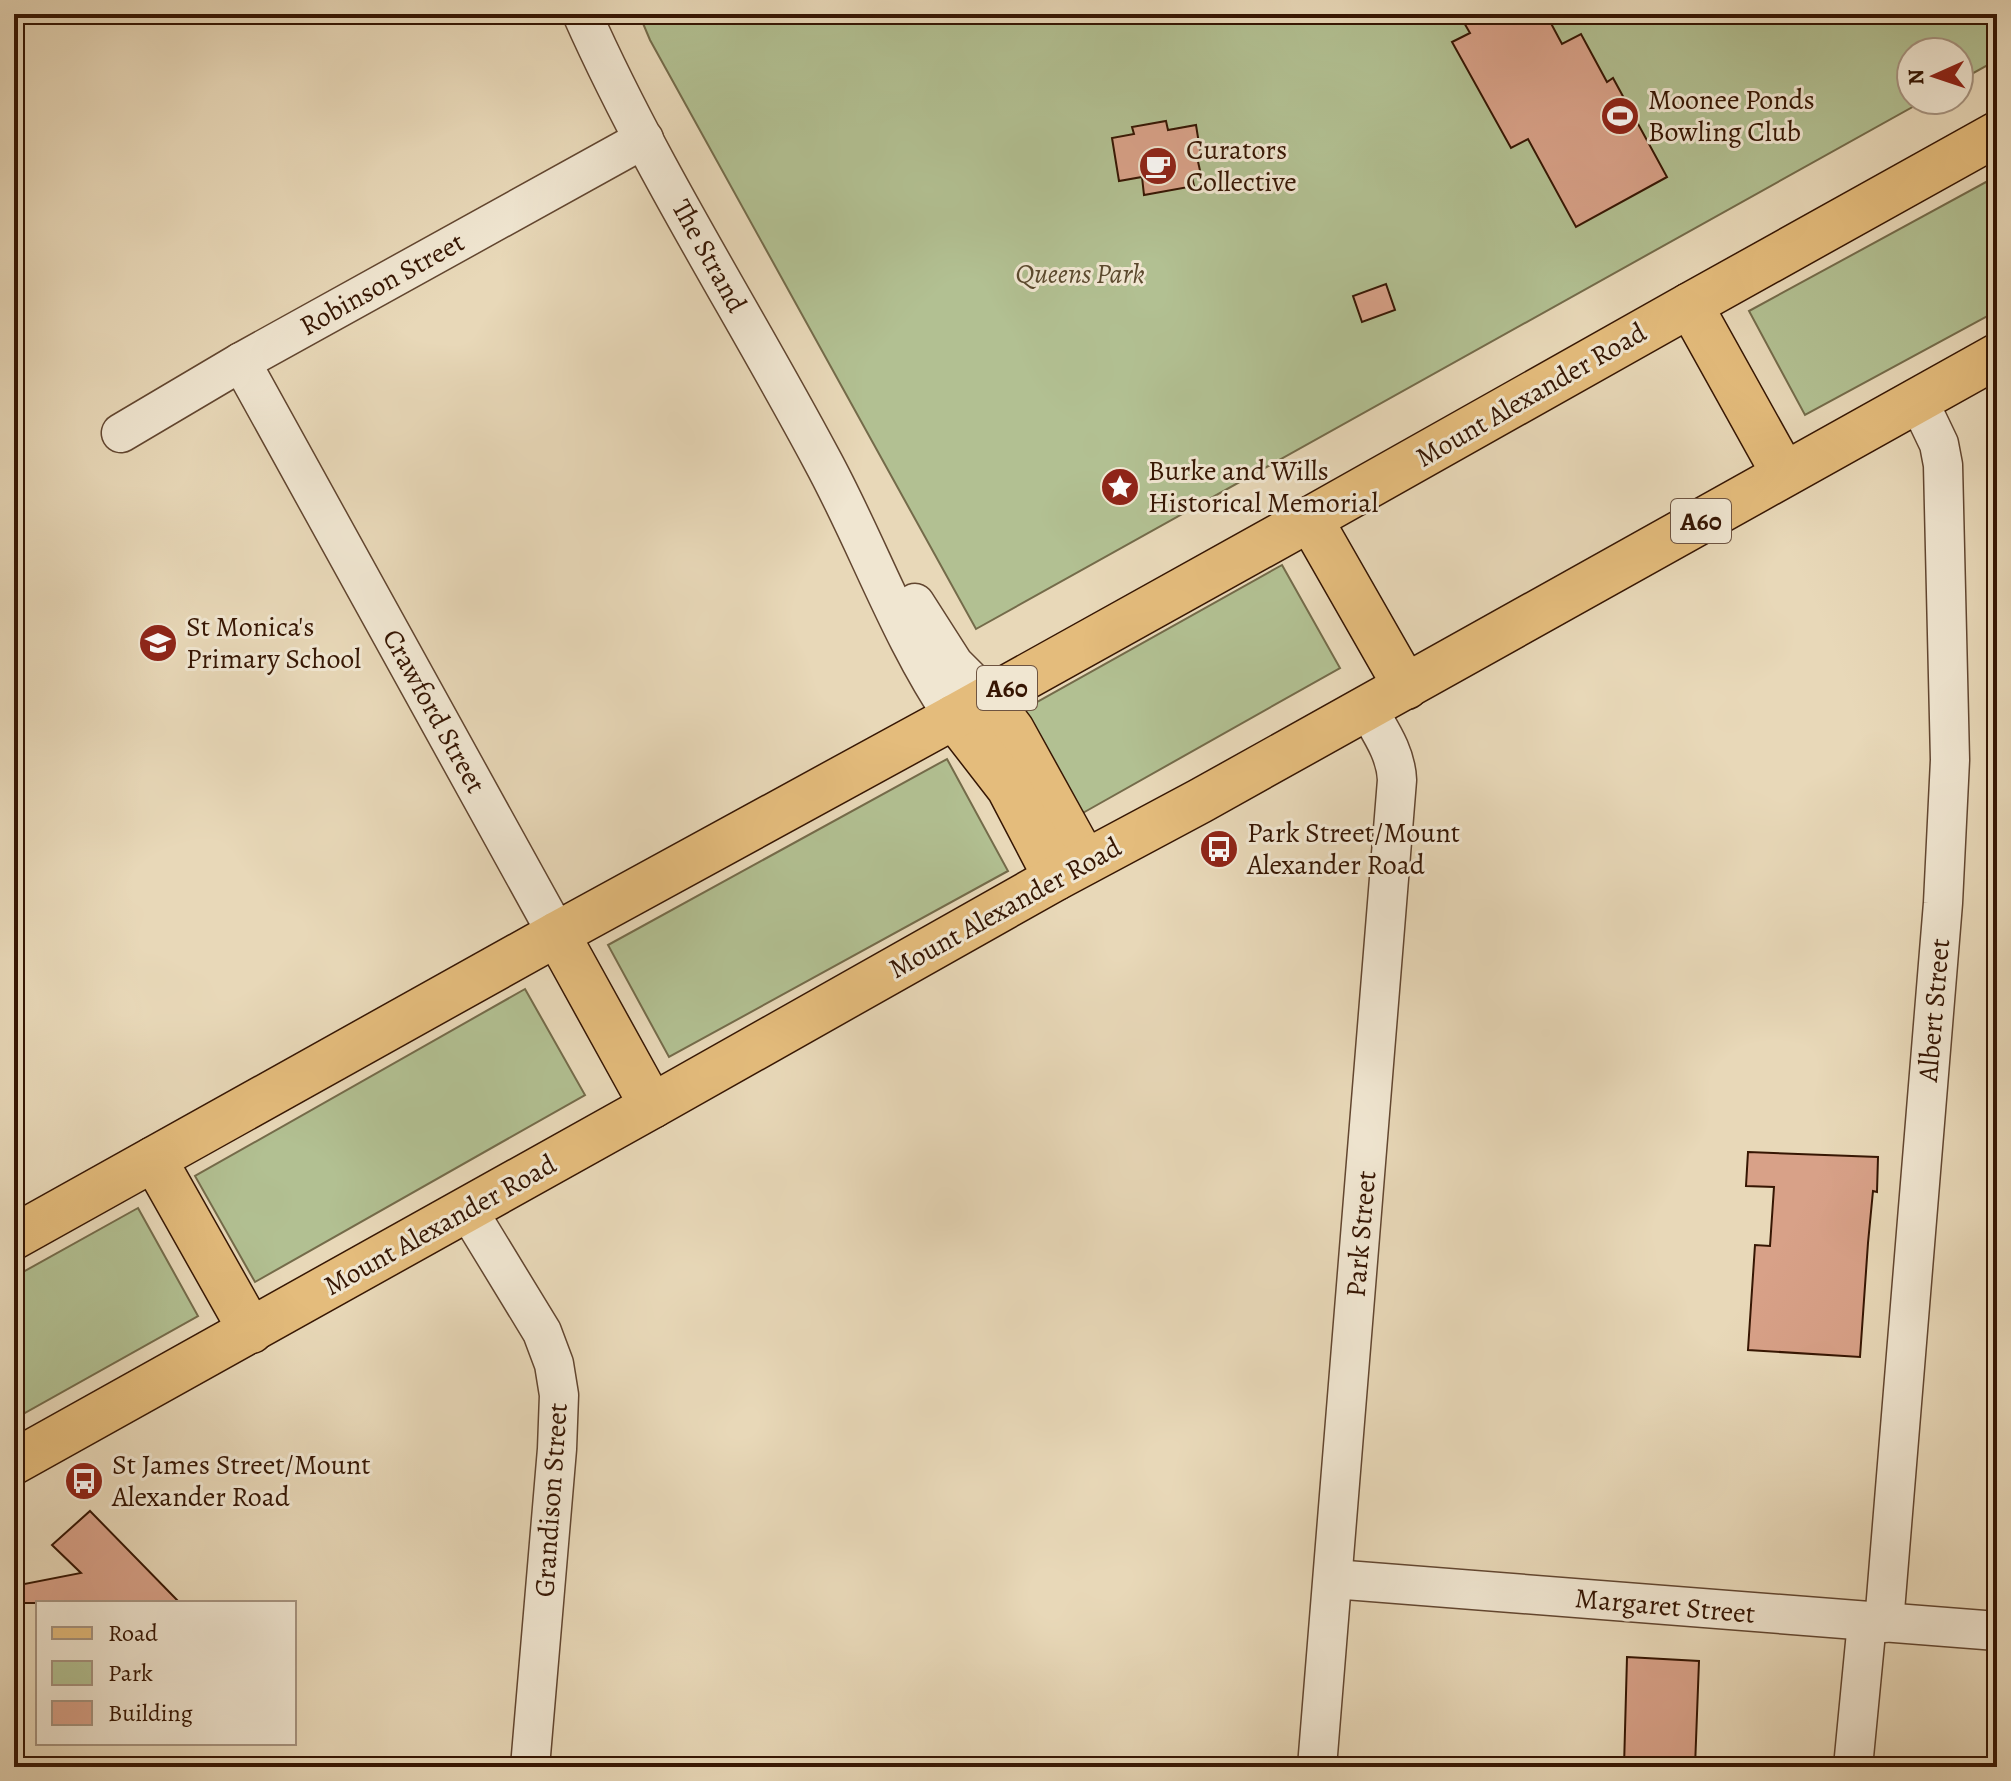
<svg xmlns="http://www.w3.org/2000/svg" width="2011" height="1781" font-family="Alegreya,serif">
<rect width="100%" height="100%" fill="#e8d8b8"/>
<filter id="stains"><feTurbulence type="fractalNoise" baseFrequency=".0025" numOctaves="4"/><feColorMatrix values="0 0 0 0 .2 0 0 0 0 .09 0 0 0 0 .02 0 0 0 .5 -.17"/></filter>
<radialGradient id="worn" r=".72"><stop offset=".6" stop-color="#630" stop-opacity="0"/><stop offset="1" stop-color="#630" stop-opacity=".3"/></radialGradient>
<g fill="#b2c092" stroke="#746b4a" stroke-width="2">
<path d="M 639,14 L 1997,14 L 1997,60 L 1959,81 L 1959,52 L 1911,52 L 1911,100 L 1925,100 L 976,629 L 650,40 Z"/>
<path d="M 1997,176 L 1997,311 L 1805,415 L 1749,311 Z"/>
<path d="M 1282,565 L 1340,668 L 1081,814 L 1023,710 Z"/>
<path d="M 947,759 L 1008,871 L 669,1057 L 608,945 Z"/>
<path d="M 525,989 L 585,1095 L 255,1282 L 195,1176 Z"/>
<path d="M 138,1208 L 198,1316 L 14,1419 L 14,1277 Z"/>
</g>
<g fill="#d8a188" stroke="#361603" stroke-width="2">
<path d="M 1459,14 L 1546,14 L 1562,44 L 1581,34 L 1607,82 L 1613,78 L 1667,177 L 1576,227 L 1528,139 L 1511,148 L 1452,42 L 1470,33 Z"/>
<path d="M 1166,121 L 1168,130 L 1196,125 L 1201,156 L 1197,157 L 1201,175 L 1192,177 L 1194,186 L 1144,195 L 1142,177 L 1119,181 L 1112,138 L 1134,134 L 1132,127 Z"/>
<path d="M 1386,284 L 1395,310 L 1362,322 L 1353,296 Z"/>
<path d="M 1748,1152 L 1878,1157 L 1877,1192 L 1873,1191 L 1868,1243 L 1860,1357 L 1748,1350 L 1755,1245 L 1770,1246 L 1774,1187 L 1746,1186 Z"/>
<path d="M 90,1511 L 180,1603 L 14,1603 L 14,1586 L 81,1573 L 52,1545 Z"/>
<path d="M 1627,1657 L 1699,1661 L 1695,1767 L 1624,1767 Z"/>
</g>
<g fill="none" stroke-linecap="round" stroke-linejoin="round">
<g stroke="#624630" stroke-width="41">
<g id="minor">
<path d="M 582,14 C 650,167 742,310 821,458 C 868,544 899,636 954,717"/>
<path d="M 241,362 L 557,934"/>
<path d="M 121,433 L 241,362 L 644,139"/>
<path d="M 915,603 L 954,664 L 988,698"/>
<path d="M 467,1209 L 542,1332 L 554,1364 L 559,1395 L 557,1449 L 530,1767"/>
<path d="M 1333,1579 L 1997,1631"/>
<path d="M 1884,1623 L 1943,903 L 1946,842 L 1950,760 L 1943,465 L 1939,444 L 1918,400"/>
<path d="M 1317,1767 L 1397,780 C 1396,753 1380,731 1367,708"/>
<path d="M 1853,1767 L 1867,1622"/>
</g>
</g>
<g stroke="#361603" stroke-width="47">
<g id="major">
<path d="M 1690,305 L 1784,474"/>
<path d="M 1310,519 L 1406,687"/>
<path d="M 988,698 L 1012,730 L 1085,862"/>
<path d="M 954,717 L 1009,788 L 1056,878"/>
<path d="M 557,934 L 652,1106"/>
<path d="M 154,1159 L 251,1331"/>
<path d="M 14,1237 L 557,934 L 954,717 L 1310,519 L 1690,305 L 1997,134"/>
<path d="M 14,1462 L 652,1106 L 1056,878 L 1200,801 L 1997,356"/>
</g>
</g>
<use href="#minor" stroke="#f0e6d1" stroke-width="38"/>
<use href="#major" stroke="#e4bc7c" stroke-width="44"/>
</g>
<defs>
<g id="stadium-disc" transform="scale(2)"><circle r="9.5" fill="#8f2418" stroke="#f0e6d1"/><path d="M0-5a6.5 5 0 1 0 0 10a6.5 5 0 1 0 0-10ZM-3.5-1.8h7v3.6h-7Z" fill="#fff"/></g>
<g id="cafe-disc" transform="scale(2)"><circle r="9.5" fill="#8f2418" stroke="#f0e6d1"/><path d="M-5.5-4.5H6V0H3Q3 3.5 0 3.5H-2.5Q-5.5 3.5-5.5 0ZM3-3.2v2h1.7v-2ZM-6 4.5H4V6H-6Z" fill="#fff"/></g>
<g id="sight-disc" transform="scale(2)"><circle r="9.5" fill="#8f2418" stroke="#f0e6d1"/><path d="M0-6L1.8-2.2L6-1.7L2.9 1.2L3.7 5.4L0 3.3L-3.7 5.4L-2.9 1.2L-6-1.7L-1.8-2.2Z" fill="#fff"/></g>
<g id="school-disc" transform="scale(2)"><circle r="9.5" fill="#8f2418" stroke="#f0e6d1"/><path d="M0-5L7-2L0 1L-7-2ZM-4 1L0 2.5L4 1V4Q0 6-4 4Z" fill="#fff"/></g>
<g id="bus-disc" transform="scale(2)"><circle r="9.5" fill="#8f2418" stroke="#f0e6d1"/><path d="M-5-6H5V4H4V6H2V4H-2V6H-4V4H-5ZM-3.5-4V0h7V-4ZM-3.5 1.2v1.5H-2V1.2ZM2 1.2v1.5H3.5V1.2Z" fill="#fff"/></g>
</defs>
<g fill-rule="evenodd">
<use href="#stadium-disc" x="1620" y="116"/>
<use href="#cafe-disc" x="1158" y="166"/>
<use href="#sight-disc" x="1120" y="487"/>
<use href="#school-disc" x="158" y="643"/>
<use href="#bus-disc" x="1219" y="849"/>
<use href="#bus-disc" x="84" y="1481"/>
</g>
<g text-anchor="middle" dominant-baseline="central" stroke-width="6" stroke-linejoin="round" paint-order="stroke">
<g fill="#f0e6d1" stroke="#6e5441" stroke-width="2">
<rect x="1671" y="499" width="60" height="44" rx="6"/>
<rect x="977" y="666" width="60" height="44" rx="6"/>
</g>
<g font-size="26" font-weight="bold" fill="#361603">
<text x="1701" y="521">A60</text>
<text x="1007" y="688">A60</text>
</g>
<g font-size="28" fill="#361603" stroke="#f0e6d1" text-anchor="start">
<text x="1648" y="100">Moonee Ponds<tspan x="1648" dy="32">Bowling Club</tspan></text>
<text x="1186" y="150">Curators<tspan x="1186" dy="32">Collective</tspan></text>
<text x="1148" y="471">Burke and Wills<tspan x="1148" dy="32">Historical Memorial</tspan></text>
<text x="186" y="627">St Monica's<tspan x="186" dy="32">Primary School</tspan></text>
<text x="1247" y="833">Park Street/Mount<tspan x="1247" dy="32">Alexander Road</tspan></text>
<text x="112" y="1465">St James Street/Mount<tspan x="112" dy="32">Alexander Road</tspan></text>
</g>
<g font-size="28" fill="#361603" stroke="#f0e6d1">
<text transform="translate(709 256) rotate(61)">The Strand</text>
<text transform="translate(382 284) rotate(-29)">Robinson Street</text>
<text transform="translate(1531 395) rotate(-30)">Mount Alexander Road</text>
<text transform="translate(434 711) rotate(61)">Crawford Street</text>
<text transform="translate(1005 908) rotate(-29)">Mount Alexander Road</text>
<text transform="translate(1934 1010) rotate(-85)">Albert Street</text>
<text transform="translate(440 1225) rotate(-29)">Mount Alexander Road</text>
<text transform="translate(1361 1234) rotate(-85)">Park Street</text>
<text transform="translate(551 1500) rotate(-86)">Grandison Street</text>
<text transform="translate(1665 1606) rotate(5)">Margaret Street</text>
</g>
<g font-size="28" font-style="italic" fill="#5b492e" stroke="#f0e6d1">
<text x="1080" y="274">Queens Park</text>
</g>
</g>
<rect width="2011" height="1781" fill="none" stroke="#e8d8b8" stroke-width="48"/>
<rect x="16" y="16" width="1979" height="1749" fill="none" stroke="#361603" stroke-width="4"/>
<rect x="24" y="24" width="1963" height="1733" fill="none" stroke="#361603" stroke-width="2"/>
<rect x="36" y="1601" width="260" height="144" fill="#f0e6d1" stroke="#a6937f" stroke-width="2"/>
<rect x="52" y="1627" width="40" height="12" fill="#e4bc7c" stroke="#a6937f" stroke-width="2"/>
<text x="108" y="1641" font-size="24" fill="#361603">Road</text>
<rect x="52" y="1661" width="40" height="24" fill="#b2c092" stroke="#a6937f" stroke-width="2"/>
<text x="108" y="1681" font-size="24" fill="#361603">Park</text>
<rect x="52" y="1701" width="40" height="24" fill="#d8a188" stroke="#a6937f" stroke-width="2"/>
<text x="108" y="1721" font-size="24" fill="#361603">Building</text>
<g transform="translate(1935 76) rotate(267)"><circle r="38" fill="#f0e6d1" stroke="#a6937f" stroke-width="2"/>
<path d="M0-6L14 30L0 20L-14 30Z" fill="#8f2418"/>
<text y="-12" font-size="22" font-weight="bold" text-anchor="middle" fill="#361603">N</text>
</g>
<rect width="100%" height="100%" filter="url(#stains)"/>
<rect width="100%" height="100%" fill="url(#worn)"/>
</svg>
